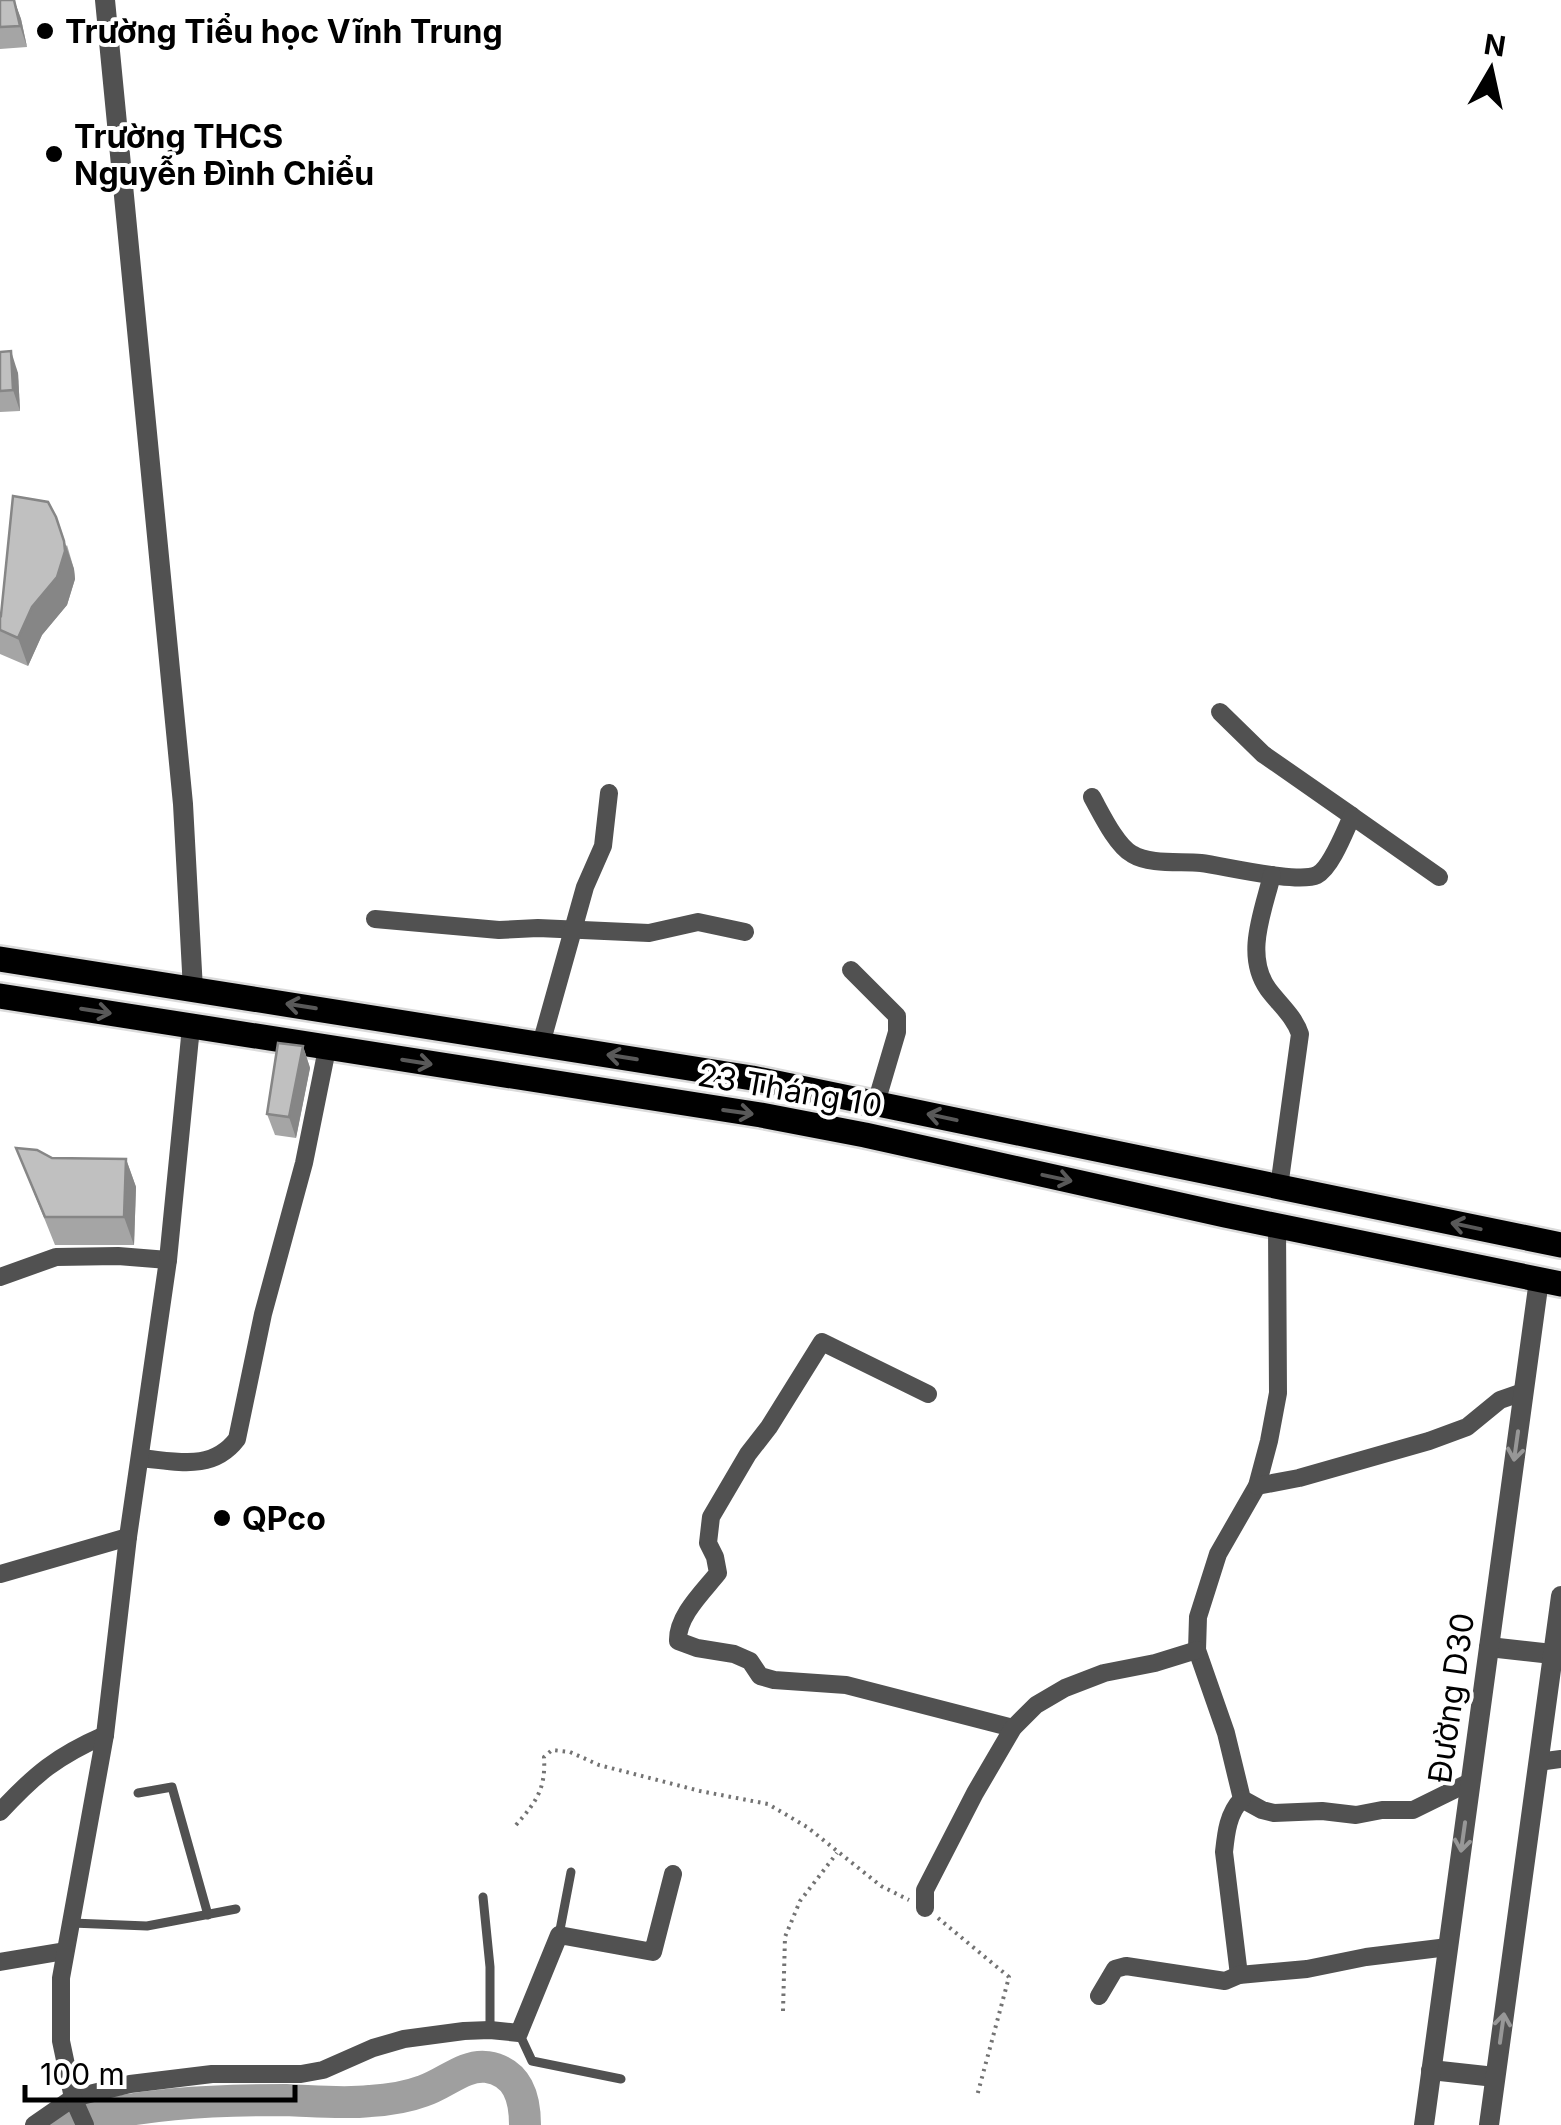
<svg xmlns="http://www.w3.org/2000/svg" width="1561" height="2125" font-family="Inter,sans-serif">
<rect width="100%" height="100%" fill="#fff"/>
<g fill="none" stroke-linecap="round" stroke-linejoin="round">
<path stroke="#9f9f9f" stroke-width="32" d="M 64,2125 C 135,2103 212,2100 286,2100 C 314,2101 343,2104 370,2101 C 388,2100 407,2097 423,2091 C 445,2084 464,2064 487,2067 C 518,2072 525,2098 525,2125"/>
<g stroke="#dbdbdb" stroke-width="30">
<g id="primary">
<path d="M 0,959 L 752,1078 L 1561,1245"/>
<path d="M 0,996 L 761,1115 L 865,1135 L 1225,1215 L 1561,1284"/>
</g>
</g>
<g stroke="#737373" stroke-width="4" stroke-dasharray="2.5 5" stroke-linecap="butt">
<path d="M 516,1825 C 536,1802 546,1789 544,1757 L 552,1750 L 570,1752 L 599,1765 L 700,1791 L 768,1804 L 807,1827 L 881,1886 L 909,1900"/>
<path d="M 938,1918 L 1009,1977 L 977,2096"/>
<path d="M 783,2011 L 785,1937 L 800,1901 L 837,1853"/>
</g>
<g stroke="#515151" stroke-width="9">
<path d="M 138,1793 L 172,1787 L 208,1915"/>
<path d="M 483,1897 L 490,1967 L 490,2030"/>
<path d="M 72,1923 L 147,1926 L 236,1909"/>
<path d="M 559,1935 L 571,1872"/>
<path d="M 519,2033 L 532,2061 L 621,2079"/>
</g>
<g stroke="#515151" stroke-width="18">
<path d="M 1220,712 L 1263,754 L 1352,816"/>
<path d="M 1092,797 C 1101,813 1116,845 1132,854 C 1150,865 1180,861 1201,863 C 1225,866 1298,884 1317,875 C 1331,868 1345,831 1352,816 L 1439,877"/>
<path d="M 1272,875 C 1263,912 1244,955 1268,989 C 1279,1004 1294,1016 1300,1034 L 1279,1187"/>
<path d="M 375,919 L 499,930 L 538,928 L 649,933 L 698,922 L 745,932"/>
<path d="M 851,970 L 897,1016 L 897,1032 L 876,1103"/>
<path d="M 541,1044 L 585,887 L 603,846 L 609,793"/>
<path d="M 1277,1225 L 1278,1393 L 1269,1441 L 1257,1486 L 1218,1554 L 1198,1617 L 1197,1650 L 1226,1733 L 1242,1799 L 1262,1810 L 1274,1813 L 1322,1811 L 1356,1815 L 1382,1810 L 1413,1810 L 1470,1782"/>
<path d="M 0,1277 L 56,1257 L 118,1256 L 168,1260"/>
<path d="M 928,1394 L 822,1342 L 769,1427 L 748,1454 L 711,1517 L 708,1543 L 715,1557 L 718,1573 C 703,1592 677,1616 678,1641 L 697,1648 L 734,1654 L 750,1661 L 760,1676 L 774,1680 L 846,1685 L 1013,1728"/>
<path d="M 140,1458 C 176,1461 212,1472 237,1439 L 263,1314 L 304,1163 L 327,1049"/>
<path d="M 1257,1486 L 1299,1478 L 1429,1441 L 1467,1427 L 1500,1400 L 1523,1392"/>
<path d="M 0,1574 L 128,1537"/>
<path d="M 1538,1762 L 1561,1759"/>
<path d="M 0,1812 C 35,1774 57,1756 105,1735"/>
<path d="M 925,1908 L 925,1890 L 975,1793 L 1013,1728 L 1036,1705 L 1065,1688 L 1104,1673 L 1155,1663 L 1197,1650"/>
<path d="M 0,1962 L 65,1951"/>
<path d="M 1239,1975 L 1224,1852 C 1226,1833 1228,1813 1242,1799"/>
<path d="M 1099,1996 L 1115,1969 L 1126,1966 L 1225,1981 L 1239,1975 L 1307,1969 L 1366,1957 L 1448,1947"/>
<path d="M 34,2125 L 73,2098 L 130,2084 L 212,2074 L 301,2074 L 323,2070 L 373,2048 L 404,2039 L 464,2031 L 490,2030 L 519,2033 L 559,1935 L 653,1952 L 673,1874"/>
<path d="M 85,2125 L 73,2098 L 61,2041 L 61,1978 L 105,1735 L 128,1537 L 168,1260 L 191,1027"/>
</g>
<g stroke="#515151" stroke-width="20">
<path d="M 105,0 L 183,804 L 193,990"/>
<path d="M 1489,1647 L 1552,1654"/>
<path d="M 1431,2070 L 1495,2077"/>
<path d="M 1424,2125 L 1539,1280"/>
<path d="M 1489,2125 L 1561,1596"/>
</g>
<use href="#primary" stroke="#000" stroke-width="25"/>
</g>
<g fill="#a5a5a5">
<path d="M 0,0 L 14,0 L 21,19 L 27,47 L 0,49 Z"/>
<path d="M 0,352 L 18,373 L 20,411 L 0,412 Z"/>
<path d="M 67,545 L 74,569 L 75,579 L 67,605 L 42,635 L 28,666 L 0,654 L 0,614 L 1,615 Z"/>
<path d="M 303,1046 L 310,1068 L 296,1138 L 275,1135 L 267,1114 Z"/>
<path d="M 16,1148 L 52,1158 L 126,1159 L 136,1187 L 134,1245 L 55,1245 Z"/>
</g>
<g fill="#868686">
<path d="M 14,0 L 21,19 L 27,47 L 20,26 Z"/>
<path d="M 11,351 L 18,373 L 20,411 L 13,390 Z"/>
<path d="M 56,517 L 74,569 L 75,579 L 67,605 L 42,635 L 28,666 L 18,638 Z"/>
<path d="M 303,1046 L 310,1068 L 296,1138 L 289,1117 Z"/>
<path d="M 126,1159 L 136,1187 L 134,1245 L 124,1217 Z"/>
</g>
<g fill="#c0c0c0" stroke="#868686" stroke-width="2.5">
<path d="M 0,0 L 14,0 L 20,26 L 0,27 Z"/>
<path d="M 11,351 L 13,390 L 0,391 L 0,352 Z"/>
<path d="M 13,496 L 48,502 L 56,517 L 64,541 L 65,551 L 57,577 L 32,607 L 18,638 L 0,630 L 0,614 L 1,615 Z"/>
<path d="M 278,1043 L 303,1046 L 289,1117 L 267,1114 Z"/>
<path d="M 16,1148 L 37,1150 L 52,1158 L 126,1159 L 124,1217 L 45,1217 Z"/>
</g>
<defs><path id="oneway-shaft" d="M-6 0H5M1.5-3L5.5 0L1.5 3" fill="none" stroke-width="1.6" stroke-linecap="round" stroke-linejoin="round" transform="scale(2.5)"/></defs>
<g stroke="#595959">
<use href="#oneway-shaft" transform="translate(301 1006) rotate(-171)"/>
<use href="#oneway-shaft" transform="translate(96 1011) rotate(9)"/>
<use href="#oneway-shaft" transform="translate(622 1057) rotate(-171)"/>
<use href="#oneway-shaft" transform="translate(417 1062) rotate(9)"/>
<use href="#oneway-shaft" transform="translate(738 1112) rotate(8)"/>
<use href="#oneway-shaft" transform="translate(942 1117) rotate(-168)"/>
<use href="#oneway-shaft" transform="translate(1057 1178) rotate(12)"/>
<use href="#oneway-shaft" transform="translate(1466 1226) rotate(-168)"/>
</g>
<g stroke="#979797">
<use href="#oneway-shaft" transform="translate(1516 1446) rotate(98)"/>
<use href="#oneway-shaft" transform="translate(1463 1837) rotate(98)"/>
<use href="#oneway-shaft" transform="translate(1502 2028) rotate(-82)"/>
</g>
<g fill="#000" stroke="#fff" stroke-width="4">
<circle cx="45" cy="31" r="10"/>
<circle cx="54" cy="154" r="10"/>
<circle cx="222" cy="1518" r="10"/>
</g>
<g text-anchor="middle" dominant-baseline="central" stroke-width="8" stroke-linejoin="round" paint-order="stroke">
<g font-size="32" font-weight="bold" fill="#000" stroke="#fff" text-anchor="start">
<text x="65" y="31">Trường Tiểu học Vĩnh Trung</text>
<text x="74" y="136">Trường THCS<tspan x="74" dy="37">Nguyễn Đình Chiểu</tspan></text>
<text x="242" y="1518">QPco</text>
</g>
<g font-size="32" fill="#000" stroke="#fff">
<text transform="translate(790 1090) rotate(10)">23 Tháng 10</text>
<text transform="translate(1451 1698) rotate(-82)">Đường D30</text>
</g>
</g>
<g transform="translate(1491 70) rotate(9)" stroke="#ffffff" stroke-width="8" paint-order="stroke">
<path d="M0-8L18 38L0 25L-18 38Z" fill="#000000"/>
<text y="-15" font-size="28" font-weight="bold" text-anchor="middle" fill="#000000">N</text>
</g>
<path d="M25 2085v15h270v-15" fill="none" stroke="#000000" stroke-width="5"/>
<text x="40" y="2085" font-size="30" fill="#000000" stroke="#ffffff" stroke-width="8" paint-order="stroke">100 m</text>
</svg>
